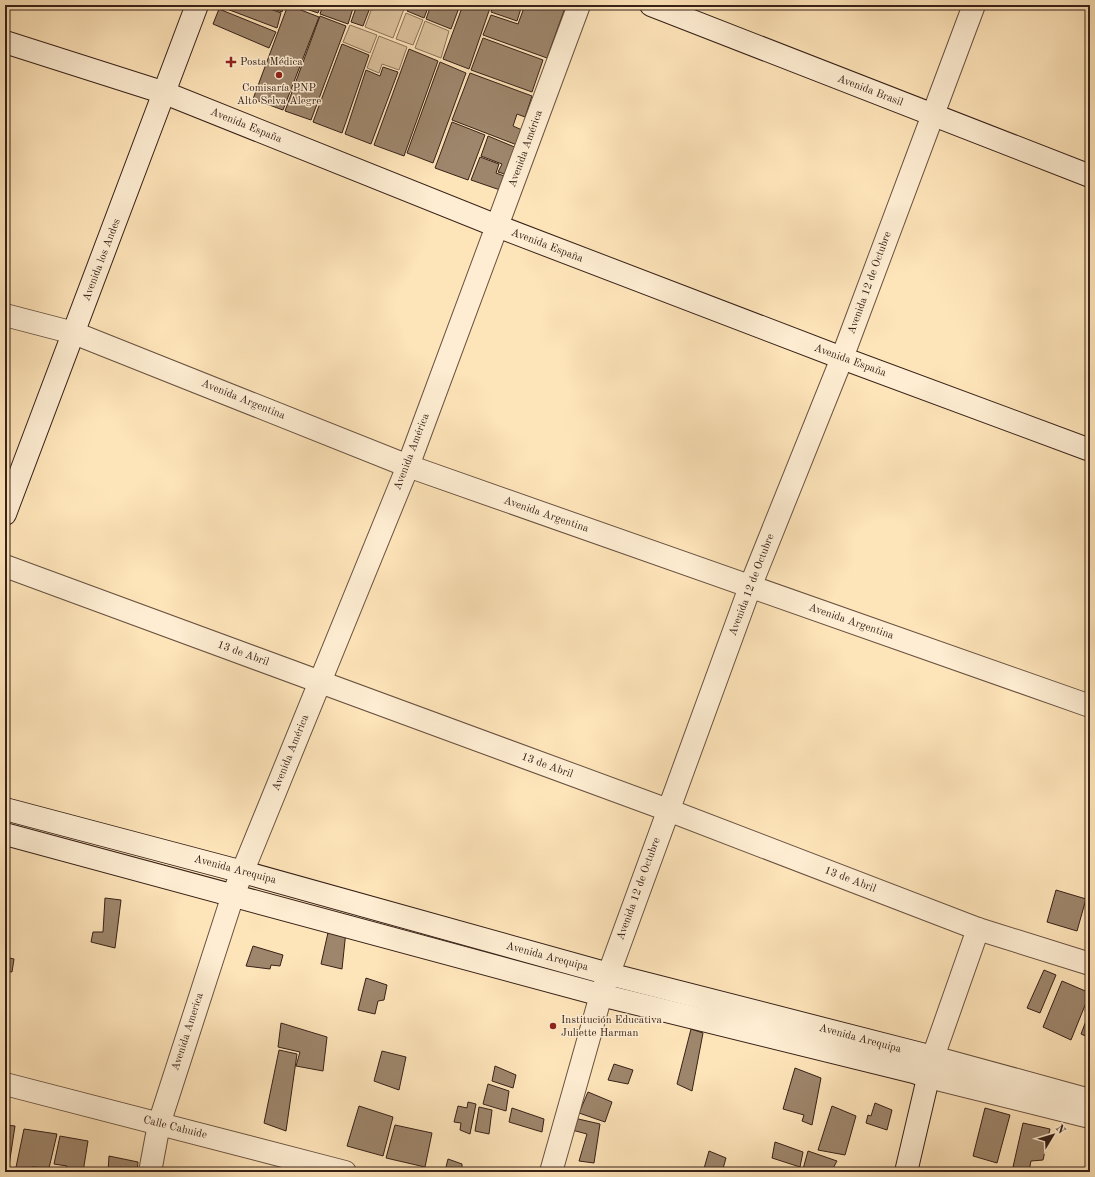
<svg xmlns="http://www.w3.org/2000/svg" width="1095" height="1177" font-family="'Old Standard TT',serif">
<rect width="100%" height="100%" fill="#fee4b9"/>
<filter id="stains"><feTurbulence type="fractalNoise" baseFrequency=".005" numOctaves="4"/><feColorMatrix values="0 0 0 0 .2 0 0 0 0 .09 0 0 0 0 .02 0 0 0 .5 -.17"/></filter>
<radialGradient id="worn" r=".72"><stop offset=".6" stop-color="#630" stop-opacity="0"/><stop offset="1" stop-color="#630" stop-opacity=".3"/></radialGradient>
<g fill="#dcc39e" stroke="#8a725b">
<path d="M 373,5 L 394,5 L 404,9 L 393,38 L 365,27 Z"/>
<path d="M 406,13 L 423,20 L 413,45 L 396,39 Z"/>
<path d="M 425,21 L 449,31 L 441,58 L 415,48 Z"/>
<path d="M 350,25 L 377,35 L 370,53 L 343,42 Z"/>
<path d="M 379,36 L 407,47 L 399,70 L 382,64 L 379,73 L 367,68 Z"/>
</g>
<g fill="#9e866c" stroke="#372118">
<path d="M 260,5 L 281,13 L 277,28 L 219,6 Z"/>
<path d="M 263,5 L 284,5 L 282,12 Z"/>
<path d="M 288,5 L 319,17 L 283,110 L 253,99 Z"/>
<path d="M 294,5 L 321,5 L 318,13 Z"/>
<path d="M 323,5 L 354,5 L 348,24 L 320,14 Z"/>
<path d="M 357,5 L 371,5 L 363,26 L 351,22 Z"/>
<path d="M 410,5 L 429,5 L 424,18 L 407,11 Z"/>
<path d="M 431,5 L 460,5 L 451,29 L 426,19 Z"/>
<path d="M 463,5 L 491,5 L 469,69 L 443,59 Z"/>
<path d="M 494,5 L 522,5 L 517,21 L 491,12 Z"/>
<path d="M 525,5 L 566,5 L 547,58 L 483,35 L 491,15 L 518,24 Z"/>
<path d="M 219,9 L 276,32 L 269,48 L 213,24 Z"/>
<path d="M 320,16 L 346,26 L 311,120 L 285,111 Z"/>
<path d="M 483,38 L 543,60 L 532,92 L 471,70 Z"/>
<path d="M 342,44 L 369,55 L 342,133 L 313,122 Z"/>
<path d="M 409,49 L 438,61 L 404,156 L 374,145 Z"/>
<path d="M 440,62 L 466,73 L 433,163 L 407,153 Z"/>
<path d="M 383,67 L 398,72 L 371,144 L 345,134 L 366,70 L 380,76 Z"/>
<path d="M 470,73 L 532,96 L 525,117 L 517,114 L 513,126 L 522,130 L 517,145 L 452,120 Z"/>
<path d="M 452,122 L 485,135 L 468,180 L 435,168 Z"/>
<path d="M 488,136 L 517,148 L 508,175 L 498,172 L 502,164 L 481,156 Z"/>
<path d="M 480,157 L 499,164 L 496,173 L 507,177 L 503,191 L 471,180 Z"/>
<path d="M 1056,890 L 1086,899 L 1077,931 L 1047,922 Z"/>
<path d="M 105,898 L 121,900 L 115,948 L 91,942 L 93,932 L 103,932 Z"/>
<path d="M 329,928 L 346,931 L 342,969 L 321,964 Z"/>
<path d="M 253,946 L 283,955 L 280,966 L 271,965 L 270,969 L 246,966 Z"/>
<path d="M 5,957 L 14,959 L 12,972 L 5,971 Z"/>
<path d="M 1044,970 L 1056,975 L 1040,1013 L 1027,1008 Z"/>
<path d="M 366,978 L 387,985 L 384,1000 L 378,1001 L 375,1014 L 358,1010 Z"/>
<path d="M 1062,981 L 1090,993 L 1071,1040 L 1043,1027 Z"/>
<path d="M 1090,1000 L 1090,1014 L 1085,1011 Z"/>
<path d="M 1086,1021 L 1090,1023 L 1090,1038 L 1081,1034 Z"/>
<path d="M 281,1023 L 327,1037 L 323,1071 L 296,1066 L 300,1052 L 278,1047 Z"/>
<path d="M 691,1029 L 703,1033 L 692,1091 L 677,1084 Z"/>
<path d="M 279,1050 L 297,1054 L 286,1131 L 264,1123 Z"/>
<path d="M 382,1051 L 406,1057 L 399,1090 L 374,1081 Z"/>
<path d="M 614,1064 L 633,1070 L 628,1084 L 608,1080 Z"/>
<path d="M 495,1066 L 516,1075 L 513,1088 L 492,1081 Z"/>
<path d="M 795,1068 L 821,1078 L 812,1125 L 802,1121 L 804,1115 L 783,1109 Z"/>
<path d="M 488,1084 L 509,1091 L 506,1111 L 483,1104 Z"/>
<path d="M 588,1092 L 612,1102 L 605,1122 L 579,1113 Z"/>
<path d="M 468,1102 L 476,1104 L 470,1134 L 460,1130 L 461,1123 L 454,1122 L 458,1106 L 467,1108 Z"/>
<path d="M 875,1103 L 892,1110 L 887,1130 L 866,1123 L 868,1115 L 871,1116 Z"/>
<path d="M 359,1106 L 393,1117 L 383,1156 L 347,1146 Z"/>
<path d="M 832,1106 L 856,1116 L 845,1155 L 818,1150 Z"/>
<path d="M 479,1107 L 492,1110 L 489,1134 L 475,1131 Z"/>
<path d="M 512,1108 L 544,1119 L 542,1132 L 509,1122 Z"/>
<path d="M 985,1108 L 1010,1115 L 997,1163 L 973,1156 Z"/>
<path d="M 574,1118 L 600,1124 L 594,1163 L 579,1161 L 587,1134 L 572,1130 Z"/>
<path d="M 1023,1123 L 1050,1129 L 1043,1160 L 1031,1161 L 1029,1171 L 1013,1167 Z"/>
<path d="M 5,1125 L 15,1126 L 8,1172 L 5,1172 Z"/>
<path d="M 395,1125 L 432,1133 L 425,1167 L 386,1158 Z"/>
<path d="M 24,1129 L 57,1134 L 49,1168 L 32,1167 L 32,1172 L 15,1172 Z"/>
<path d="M 60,1136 L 88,1141 L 83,1172 L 66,1172 L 67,1166 L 54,1164 Z"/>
<path d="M 775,1142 L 803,1152 L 800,1167 L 772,1158 Z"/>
<path d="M 709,1151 L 726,1158 L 722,1172 L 703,1172 Z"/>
<path d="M 808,1151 L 837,1161 L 831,1172 L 803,1169 Z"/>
<path d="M 109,1156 L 138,1162 L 137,1172 L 108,1172 Z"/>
<path d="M 448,1159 L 462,1164 L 462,1172 L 445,1171 Z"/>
</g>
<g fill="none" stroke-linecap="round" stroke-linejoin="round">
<g stroke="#695240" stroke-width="24">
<g id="street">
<path d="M 5,315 L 74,333 L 408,466 L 1090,706"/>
<path d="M 5,566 L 668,810 L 978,929 L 1090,964"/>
<path d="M 978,929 L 933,1057 L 1090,1100"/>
<path d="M 929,1077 L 1090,1117"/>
<path d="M 5,1084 L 345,1172"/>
<path d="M 150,1172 L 159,1124 L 233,895 L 408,466 L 579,5"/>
<path d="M 551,1172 L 601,995 L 750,587 L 842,358 L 974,5"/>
</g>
</g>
<g stroke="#372118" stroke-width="24">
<g id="secondary">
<path d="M 651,5 L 1090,176"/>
<path d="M 5,42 L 165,93 L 497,226 L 842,358 L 1090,450"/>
<path d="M 5,514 L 197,5"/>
<path d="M 5,809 L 243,872 L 609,974 L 933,1057 L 906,1172"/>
<path d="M 5,834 L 601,995 L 914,1072 L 929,1077"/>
</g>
</g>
<use href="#street" stroke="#feedd2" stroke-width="22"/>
<use href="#secondary" stroke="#feedd2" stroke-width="22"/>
</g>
<g fill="#8f2418" stroke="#feedd2" stroke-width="1.5">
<path d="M229 56h4v4h4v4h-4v4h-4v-4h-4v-4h4z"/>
<circle cx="279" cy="75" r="4"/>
<circle cx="553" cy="1026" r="4"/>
</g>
<g text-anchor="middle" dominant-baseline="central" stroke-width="3" stroke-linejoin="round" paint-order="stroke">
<g font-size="11" fill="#372118" stroke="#feedd2" text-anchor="start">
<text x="240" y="62">Posta Médica</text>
<text x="279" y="88" text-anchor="middle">Comisaría PNP<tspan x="279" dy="13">Alto Selva Alegre</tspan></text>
<text x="561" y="1020">Institución Educativa<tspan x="561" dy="13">Juliette Harman</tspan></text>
</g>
<g font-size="11" fill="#372118" stroke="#feedd2">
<text transform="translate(870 91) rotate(21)">Avenida Brasil</text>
<text transform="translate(246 126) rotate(22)">Avenida España</text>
<text transform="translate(526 149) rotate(-70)">Avenida América</text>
<text transform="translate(547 246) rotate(21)">Avenida España</text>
<text transform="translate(102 260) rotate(-69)">Avenida los Andes</text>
<text transform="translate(870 283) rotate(-70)">Avenida 12 de Octubre</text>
<text transform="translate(850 361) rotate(20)">Avenida España</text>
<text transform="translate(243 400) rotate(22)">Avenida Argentina</text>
<text transform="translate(412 452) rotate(-69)">Avenida América</text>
<text transform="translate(546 515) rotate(19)">Avenida Argentina</text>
<text transform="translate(752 585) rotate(-69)">Avenida 12 de Octubre</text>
<text transform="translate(851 622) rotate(19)">Avenida Argentina</text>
<text transform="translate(243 654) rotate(20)">13 de Abril</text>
<text transform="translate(291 753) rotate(-68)">Avenida América</text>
<text transform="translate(547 766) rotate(20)">13 de Abril</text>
<text transform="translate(235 870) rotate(15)">Avenida Arequipa</text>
<text transform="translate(850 880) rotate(21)">13 de Abril</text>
<text transform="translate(639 889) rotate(-70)">Avenida 12 de Octubre</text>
<text transform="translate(547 957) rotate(15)">Avenida Arequipa</text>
<text transform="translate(188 1032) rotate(-72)">Avenida America</text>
<text transform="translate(860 1039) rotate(15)">Avenida Arequipa</text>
<text transform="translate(175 1128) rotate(14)">Calle Cahuide</text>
</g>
</g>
<rect width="1095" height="1177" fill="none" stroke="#fee4b9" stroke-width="20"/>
<rect x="6" y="6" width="1083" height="1165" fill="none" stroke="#372118" stroke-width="2"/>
<rect x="10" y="10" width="1075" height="1157" fill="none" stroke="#372118"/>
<g transform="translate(1053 1135) rotate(52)" stroke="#feedd2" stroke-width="3" paint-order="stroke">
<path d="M0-3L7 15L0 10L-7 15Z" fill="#372118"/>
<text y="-6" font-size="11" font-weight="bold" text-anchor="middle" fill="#372118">N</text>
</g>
<rect width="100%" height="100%" filter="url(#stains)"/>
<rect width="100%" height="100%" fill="url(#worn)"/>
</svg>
